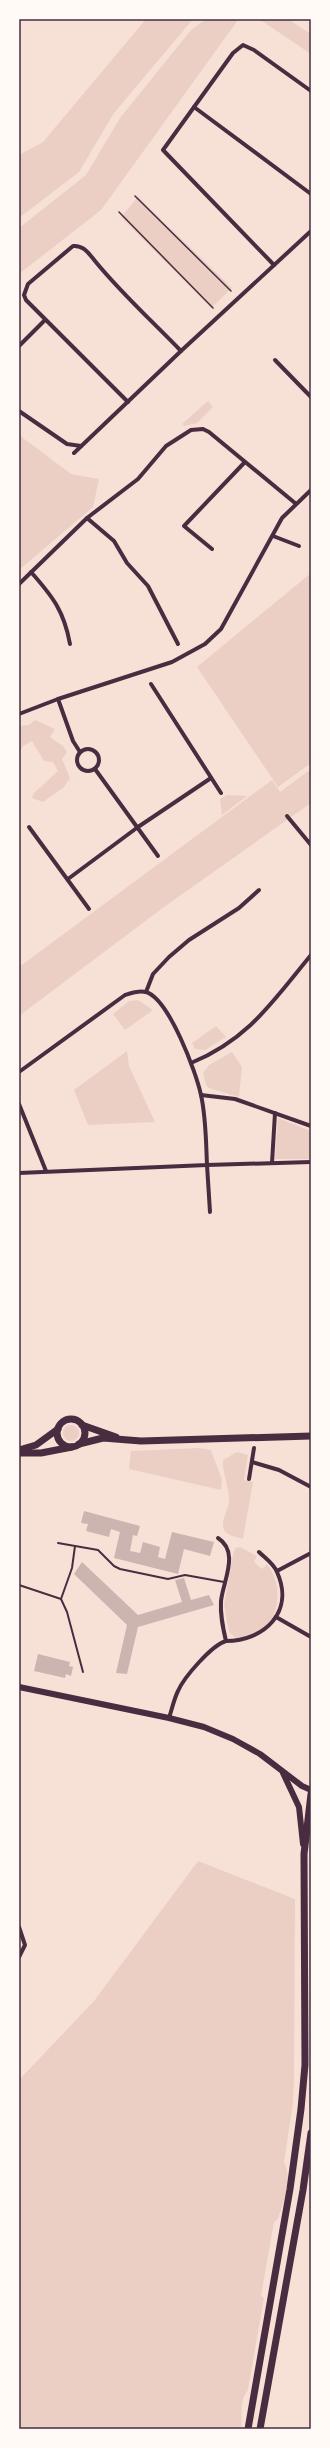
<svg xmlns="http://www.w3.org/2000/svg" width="330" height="2448" font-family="Figtree,sans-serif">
<rect width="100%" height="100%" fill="#f7e1d7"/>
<g fill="#ebcfc5">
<path d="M 146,19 L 193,19 L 114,113 L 79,172 L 19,218 L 19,155 L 43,142 Z"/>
<path d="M 206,19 L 238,20 L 101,210 L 19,274 L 19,228 L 86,175 L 120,118 L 191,30 Z"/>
<path d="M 259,19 L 288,19 L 311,34 L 311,54 Z"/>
<path d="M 138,197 L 232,288 L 211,308 L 121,217 Z"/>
<path d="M 208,401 L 213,407 L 197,423 L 184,426 L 182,424 Z"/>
<path d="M 19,435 L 71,474 L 99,479 L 93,507 L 19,570 Z"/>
<path d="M 311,573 L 311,763 L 278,787 L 197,667 Z"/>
<path d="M 35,720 L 55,729 L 50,737 L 63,746 L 67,752 L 62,759 L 70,778 L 64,787 L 43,802 L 32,798 L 34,793 L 58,771 L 53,762 L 44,761 L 32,741 L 23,746 L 19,754 L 19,726 L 29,725 Z"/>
<path d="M 311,769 L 311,803 L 164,907 L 19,1016 L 19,967 L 272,780 L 280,792 Z"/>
<path d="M 227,795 L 247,796 L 222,815 L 220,799 Z"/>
<path d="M 138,1000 L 153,1010 L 125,1030 L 113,1014 L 129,1001 Z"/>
<path d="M 216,1026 L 226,1037 L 205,1050 L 195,1049 L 192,1043 Z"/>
<path d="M 127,1051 L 129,1066 L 155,1122 L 88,1125 L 74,1090 Z"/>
<path d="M 232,1052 L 242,1067 L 239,1097 L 209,1088 L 206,1085 L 203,1073 L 209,1065 Z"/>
<path d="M 278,1118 L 311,1131 L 311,1159 L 275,1159 Z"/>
<circle cx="71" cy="1433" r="8"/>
<path d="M 199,1448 L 211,1450 L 222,1480 L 221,1490 L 129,1469 L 131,1451 Z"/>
<path d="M 237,1452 L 248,1455 L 244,1480 L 253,1482 L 243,1539 C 237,1537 227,1536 224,1530 C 220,1521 228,1511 229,1502 C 230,1489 221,1469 223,1460 Z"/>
<path d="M 240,1547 L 257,1556 L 254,1562 L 262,1569 L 267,1564 C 289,1593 276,1638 236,1638 L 229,1632 L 224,1605 L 233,1554 L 235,1548 Z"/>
<path d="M 198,1861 L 295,1899 L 294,2081 L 293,2103 L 284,2162 C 293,2178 283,2203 278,2219 L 274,2222 L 261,2296 L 264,2298 L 248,2390 C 238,2403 243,2414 241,2429 L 19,2429 L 19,2080 L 94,2001 Z"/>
</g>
<g fill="#ccb4b1">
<path d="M 84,1511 L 140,1526 L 137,1536 L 133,1535 L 130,1551 L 140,1553 L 143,1542 L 160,1547 L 158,1557 L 165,1559 L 172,1532 L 214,1542 L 210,1556 L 184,1549 L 178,1574 L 114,1558 L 120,1532 L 111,1529 L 109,1537 L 86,1531 L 88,1524 L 81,1523 Z"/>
<path d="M 82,1562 L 138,1615 L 182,1602 L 175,1580 L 184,1578 L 191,1600 L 209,1595 L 214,1605 L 138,1627 L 127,1674 L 116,1673 L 127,1625 L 74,1574 Z"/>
<path d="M 38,1654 L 70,1662 L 69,1666 L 73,1667 L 71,1676 L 66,1674 L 65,1678 L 34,1671 Z"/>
</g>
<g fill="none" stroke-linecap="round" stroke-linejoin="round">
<g stroke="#4a2c40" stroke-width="1.5">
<path d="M 135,196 L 231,291"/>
<path d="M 119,212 L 213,308"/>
</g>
<g stroke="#4a2c40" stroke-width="2">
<path d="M 58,1543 L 98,1550 L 114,1566 L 120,1569 L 168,1579 L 185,1575 L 224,1582"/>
<path d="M 19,1585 L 61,1599 L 72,1568 L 75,1546"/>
<path d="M 61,1599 L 67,1612 L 83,1672"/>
</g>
<g stroke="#4a2c40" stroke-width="4">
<path d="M 194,107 L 311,194"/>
<path d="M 274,265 L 163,150 L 233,53 L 243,45 L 254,50 L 311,91"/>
<path d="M 19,346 L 45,320"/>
<path d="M 275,360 L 311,397"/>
<path d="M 128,402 L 26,300 L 24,295 L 28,284 L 73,246 C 84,245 89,254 95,261 C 121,293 152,321 181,351"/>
<path d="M 19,411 L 67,444 L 81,446"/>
<path d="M 74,453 L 181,351 L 311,231"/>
<path d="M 87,518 L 114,541 L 127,563 L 148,586 L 178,644"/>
<path d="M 273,536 L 299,546"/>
<path d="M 212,549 L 184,526 L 244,463"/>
<path d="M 31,572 C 53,597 64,611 70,644"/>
<path d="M 19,584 L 87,518 L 138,479 L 166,446 L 191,430 L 203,429 L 209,432 L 295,503"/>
<path d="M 151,684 L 221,793"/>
<path d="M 58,699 L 73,741 L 80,752"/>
<path d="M 19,714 L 58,699 L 172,662 L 205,644 L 221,629 L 282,518 L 311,490"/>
<circle cx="88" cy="760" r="11"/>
<path d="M 95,769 L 158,856"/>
<path d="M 287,816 L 311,845"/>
<path d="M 29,827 L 89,909"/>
<path d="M 68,879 L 138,827 L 211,778"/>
<path d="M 146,992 L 153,974 L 169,957 L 189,940 L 239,908 L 259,890"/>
<path d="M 191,1063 C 249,1039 273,1001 311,955"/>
<path d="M 19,1072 L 125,995 C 131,993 139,990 146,992 C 169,999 196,1072 201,1095 C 206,1117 206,1142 207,1165 L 19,1173"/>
<path d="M 201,1095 L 235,1099 L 311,1126"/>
<path d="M 19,1104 L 46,1171"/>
<path d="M 272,1163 L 275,1113"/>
<path d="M 210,1212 L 207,1165 L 311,1162"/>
<path d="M 252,1462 L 279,1470 L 311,1487"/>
<path d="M 249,1479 L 254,1448"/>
<path d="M 277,1571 L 311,1553"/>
<path d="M 276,1617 L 311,1637"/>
<path d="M 226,1641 C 264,1641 295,1612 277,1572 C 274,1564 265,1558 259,1552"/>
<path d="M 169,1718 C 172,1709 174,1699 178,1691 C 184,1677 212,1645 226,1641 C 223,1628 220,1615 221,1601 C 223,1581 240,1552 218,1538"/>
<path d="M 19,1927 L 25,1945 L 19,1957"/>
</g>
<g stroke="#4a2c40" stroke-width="6">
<path d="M 19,1687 L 169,1718 L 204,1727 L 233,1739 L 260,1754 L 302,1786 L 311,1790"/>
<path d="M 283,1773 L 299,1807 L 303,1844"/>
</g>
<g stroke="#4a2c40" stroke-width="7">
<circle cx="71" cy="1433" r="14"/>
<path d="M 82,1425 L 116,1437"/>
<path d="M 79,1444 L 103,1438 L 141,1441 L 311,1436"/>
<path d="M 19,1450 L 36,1445 L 58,1429"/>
<path d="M 19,1453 L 41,1453 L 72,1447"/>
<path d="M 248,2429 L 290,2189 L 301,2109 L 305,2065 L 304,1854 L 311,1794"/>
<path d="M 260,2429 L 303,2190 L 311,2133"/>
</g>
</g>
<rect width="330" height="2448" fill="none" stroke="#fffaf5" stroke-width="40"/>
<rect x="20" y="20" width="290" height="2408" fill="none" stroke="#4a2c40" stroke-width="1.5"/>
</svg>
